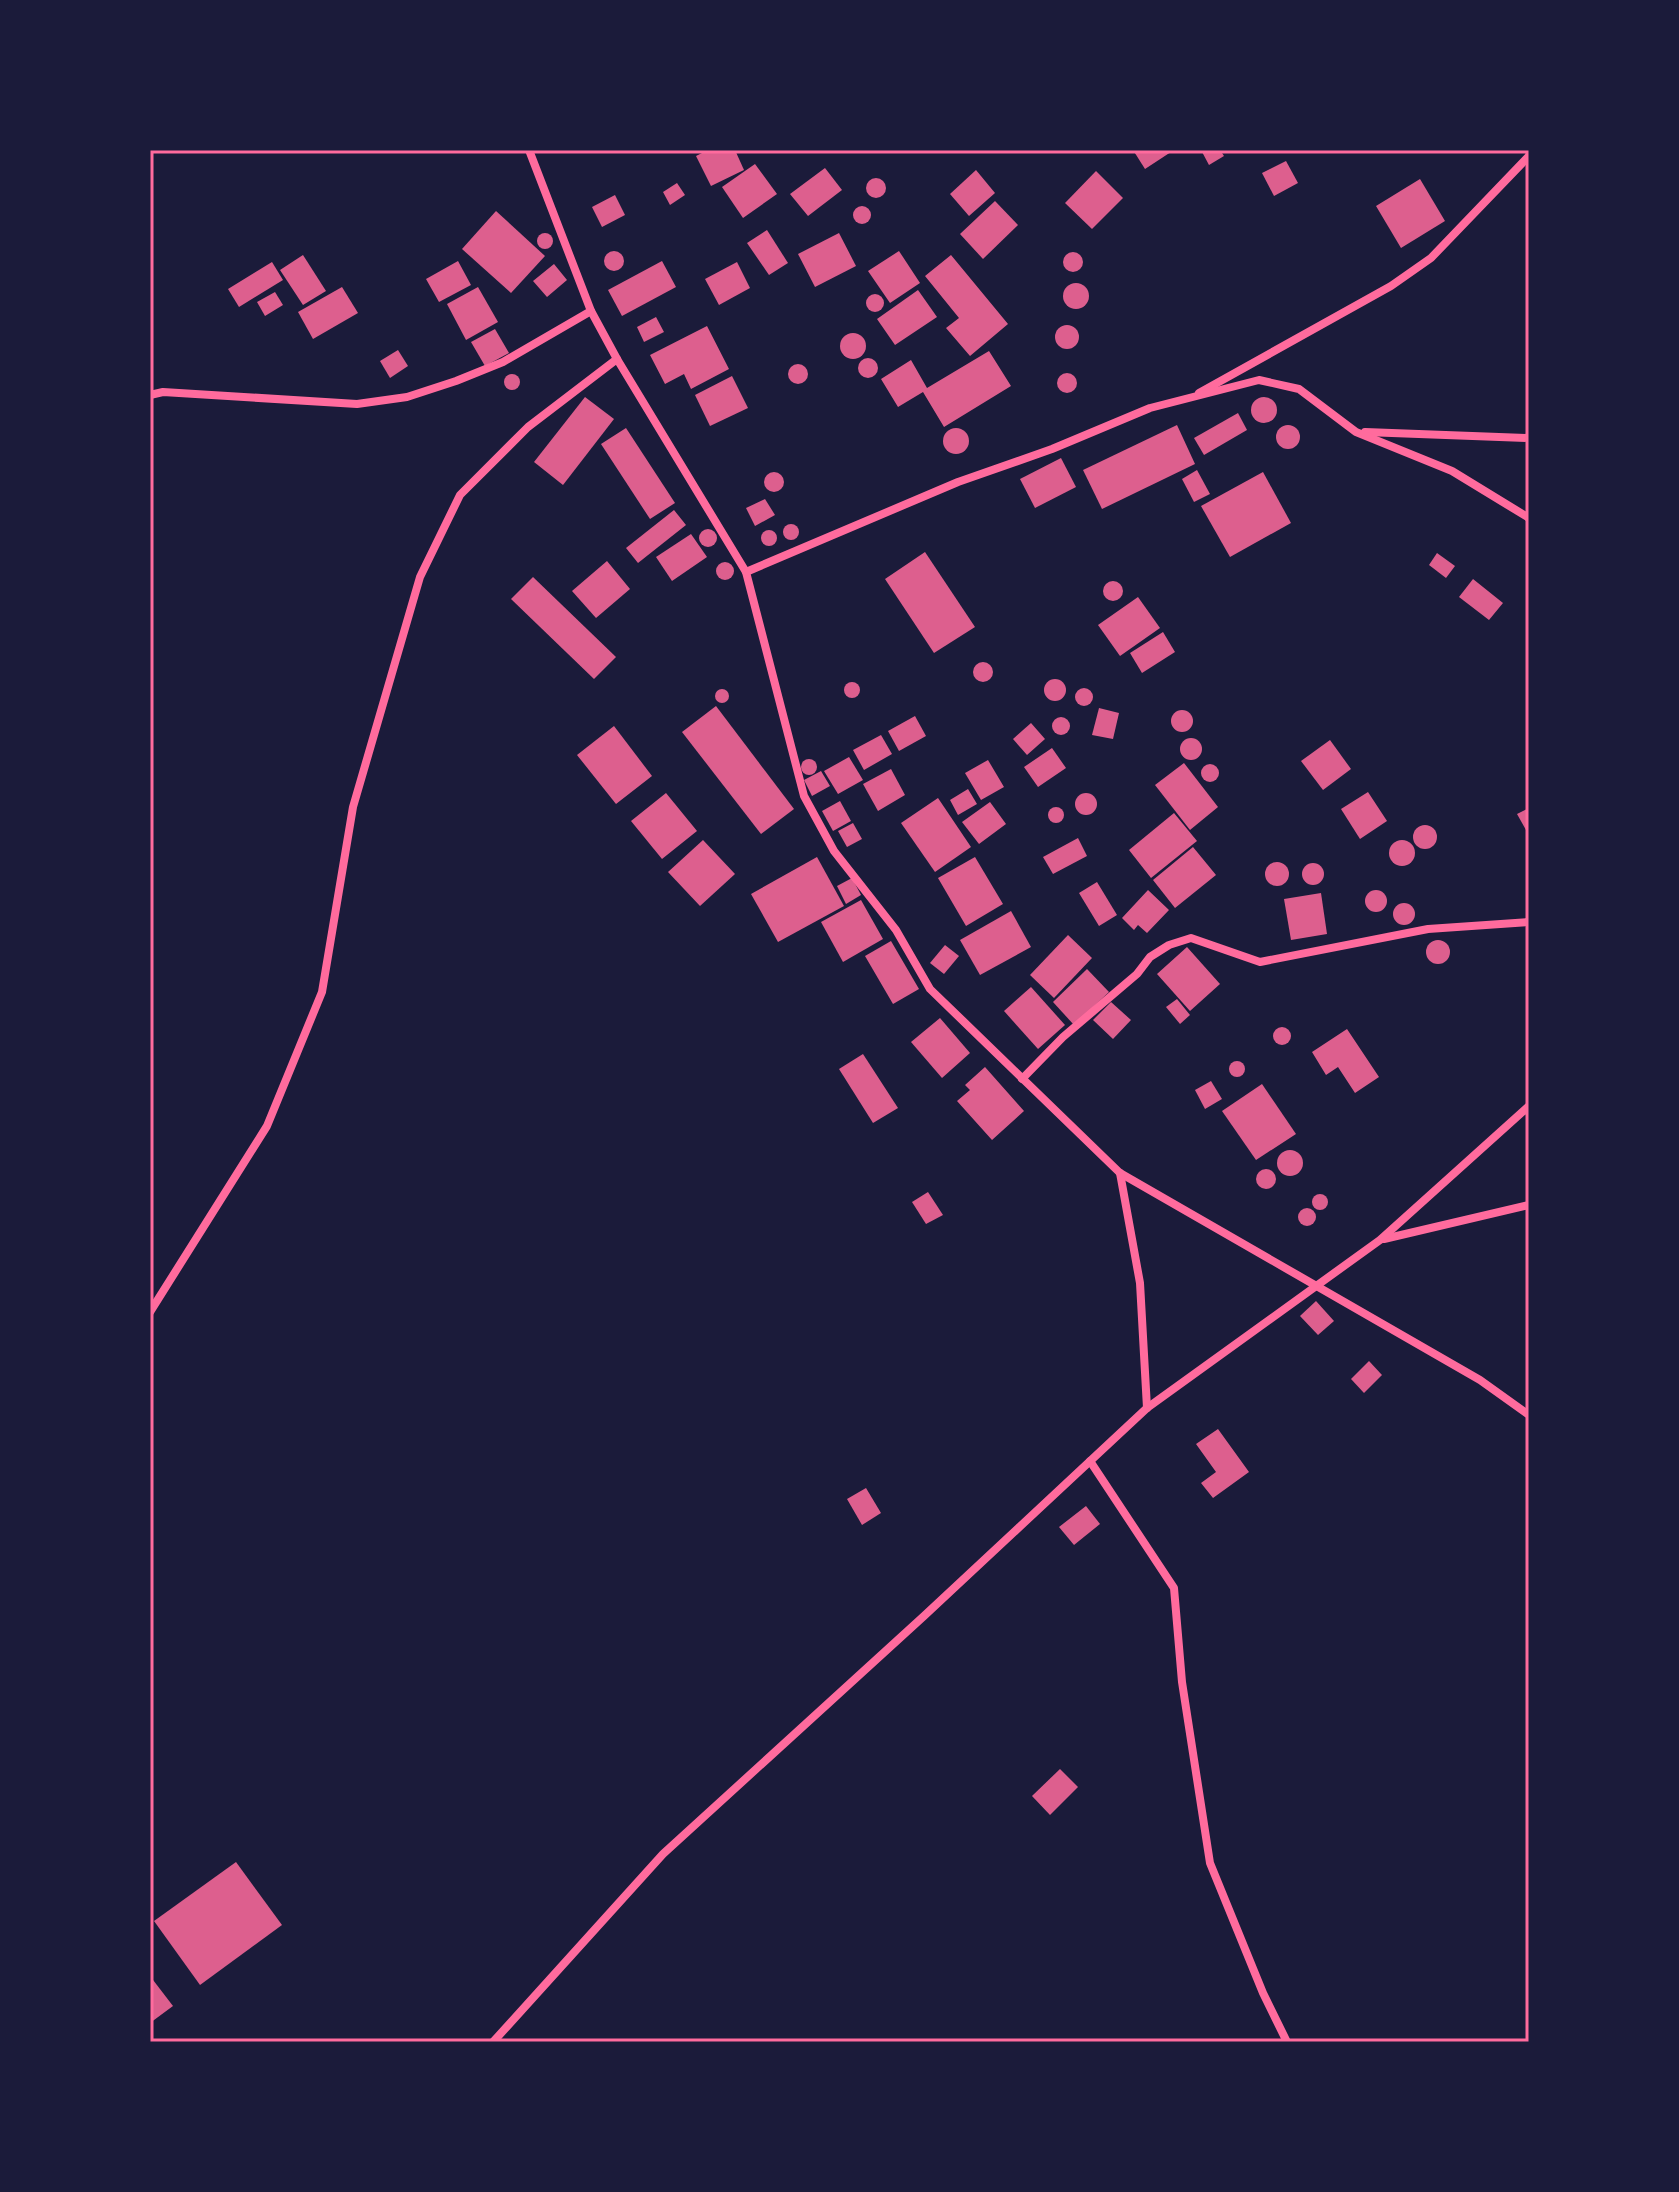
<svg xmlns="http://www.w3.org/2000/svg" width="1679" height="2192" font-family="'Alegreya Sans',sans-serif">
<rect width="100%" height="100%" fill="#1b1b3a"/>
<g fill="#dd5f8e">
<path d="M 708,150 L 735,150 L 744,170 L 711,186 L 696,156 Z"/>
<path d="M 1133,150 L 1174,150 L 1145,169 Z"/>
<path d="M 1201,150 L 1220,150 L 1224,156 L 1209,165 Z"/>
<path d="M 1286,161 L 1298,183 L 1274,196 L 1262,173 Z"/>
<path d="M 755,164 L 777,194 L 743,218 L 722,187 Z"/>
<path d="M 825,168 L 842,190 L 808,216 L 790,194 Z"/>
<path d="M 976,170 L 995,193 L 969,216 L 950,194 Z"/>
<path d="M 1096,171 L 1123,198 L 1092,229 L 1065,203 Z"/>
<circle cx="876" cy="188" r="10"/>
<path d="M 1420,179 L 1445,221 L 1401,248 L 1376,206 Z"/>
<path d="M 677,183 L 685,195 L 670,205 L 663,192 Z"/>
<path d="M 615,195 L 625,215 L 602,227 L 592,207 Z"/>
<path d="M 995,201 L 1018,225 L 983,259 L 960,234 Z"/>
<circle cx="862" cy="215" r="9"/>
<path d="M 496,211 L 545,256 L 511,293 L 462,249 Z"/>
<path d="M 767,230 L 788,263 L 769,275 L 747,243 Z"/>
<circle cx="545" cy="241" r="8"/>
<path d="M 839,233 L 856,266 L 815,287 L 798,254 Z"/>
<circle cx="614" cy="261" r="10"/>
<path d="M 899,251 L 920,283 L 890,303 L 868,271 Z"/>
<circle cx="1073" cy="262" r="10"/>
<path d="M 303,255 L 326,291 L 303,305 L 280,270 Z"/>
<path d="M 951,255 L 1008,324 L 970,356 L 946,328 L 959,318 L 925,276 Z"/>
<path d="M 458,261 L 471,285 L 439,302 L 426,279 Z"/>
<path d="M 662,261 L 676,287 L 622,316 L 608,290 Z"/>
<path d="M 272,262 L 283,280 L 239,307 L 228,289 Z"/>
<path d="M 737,262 L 750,288 L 719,305 L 705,279 Z"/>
<path d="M 554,264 L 567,280 L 547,297 L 533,281 Z"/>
<circle cx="1076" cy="296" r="13"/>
<path d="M 342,287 L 358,313 L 313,339 L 298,312 Z"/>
<path d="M 478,287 L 498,322 L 466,340 L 447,304 Z"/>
<path d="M 918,290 L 937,317 L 895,345 L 877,319 Z"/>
<path d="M 275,292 L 283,305 L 265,316 L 257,302 Z"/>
<circle cx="875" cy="303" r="9"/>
<path d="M 656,317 L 664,332 L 644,342 L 637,327 Z"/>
<circle cx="1067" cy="337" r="12"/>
<path d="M 707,326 L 729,369 L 691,389 L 684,374 L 665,384 L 650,355 Z"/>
<path d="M 495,329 L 509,353 L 485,366 L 471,342 Z"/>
<circle cx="853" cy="346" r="13"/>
<path d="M 398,350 L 408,366 L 390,378 L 380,361 Z"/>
<path d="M 989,351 L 1011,386 L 944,427 L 923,392 L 898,407 L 881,379 L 911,360 L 927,388 Z"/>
<circle cx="868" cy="368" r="10"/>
<circle cx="798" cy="374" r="10"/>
<circle cx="1067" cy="383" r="10"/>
<circle cx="512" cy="382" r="8"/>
<path d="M 732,376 L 748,408 L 710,426 L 695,395 Z"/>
<circle cx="1264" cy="410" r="13"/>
<path d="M 585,397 L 614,419 L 563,485 L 534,462 Z"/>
<path d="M 1238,413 L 1247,430 L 1204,455 L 1194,438 Z"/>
<circle cx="1288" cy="437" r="12"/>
<path d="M 1177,425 L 1195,464 L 1102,509 L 1083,470 Z"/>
<path d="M 626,428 L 675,503 L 650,519 L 601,444 Z"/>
<circle cx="956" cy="441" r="13"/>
<path d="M 1061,458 L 1076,487 L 1035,508 L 1020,479 Z"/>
<path d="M 1197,470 L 1210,494 L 1194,502 L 1182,479 Z"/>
<circle cx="774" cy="482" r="10"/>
<path d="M 1263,472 L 1291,523 L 1230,557 L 1201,506 Z"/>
<path d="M 765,499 L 775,515 L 755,526 L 746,508 Z"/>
<path d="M 674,510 L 686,525 L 638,563 L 626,548 Z"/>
<circle cx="791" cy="532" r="8"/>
<circle cx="708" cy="538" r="9"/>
<circle cx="769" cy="538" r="8"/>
<path d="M 691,534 L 707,557 L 672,581 L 656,557 Z"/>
<path d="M 925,552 L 975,627 L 934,653 L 885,579 Z"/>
<path d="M 1437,553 L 1455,566 L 1446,578 L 1429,565 Z"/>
<path d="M 607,561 L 630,589 L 596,618 L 572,591 Z"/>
<circle cx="725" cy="571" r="9"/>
<path d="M 533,577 L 616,657 L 594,679 L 511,599 Z"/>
<path d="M 1473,579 L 1503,603 L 1489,620 L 1459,597 Z"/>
<circle cx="1113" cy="591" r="10"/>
<path d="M 1138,597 L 1160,628 L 1120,656 L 1098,625 Z"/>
<path d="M 1163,632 L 1175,652 L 1142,673 L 1130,653 Z"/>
<circle cx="983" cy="672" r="10"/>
<circle cx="1055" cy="690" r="11"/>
<circle cx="852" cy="690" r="8"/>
<circle cx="1084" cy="697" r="9"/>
<circle cx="722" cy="696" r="7"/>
<path d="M 716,706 L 794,809 L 761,834 L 682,732 Z"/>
<path d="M 1099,708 L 1119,713 L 1113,739 L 1092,735 Z"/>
<circle cx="1182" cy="721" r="11"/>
<path d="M 915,716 L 926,736 L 899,751 L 888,731 Z"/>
<circle cx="1061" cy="726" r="9"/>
<path d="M 1031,723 L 1045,739 L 1027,755 L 1013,739 Z"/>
<path d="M 614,726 L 652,776 L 616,804 L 577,755 Z"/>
<path d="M 881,735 L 892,754 L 864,770 L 853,750 Z"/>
<circle cx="1191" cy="749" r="11"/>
<path d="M 1330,740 L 1351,769 L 1323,790 L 1301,761 Z"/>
<path d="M 1052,748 L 1066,768 L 1038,787 L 1024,767 Z"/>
<path d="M 849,757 L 863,780 L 838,794 L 824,771 Z"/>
<circle cx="809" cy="767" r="8"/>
<path d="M 988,760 L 1004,787 L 981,800 L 965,773 Z"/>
<path d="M 1184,763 L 1218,807 L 1190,830 L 1155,785 Z"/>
<circle cx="1210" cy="773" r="9"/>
<path d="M 891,769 L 905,795 L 878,811 L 863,784 Z"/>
<path d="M 821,771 L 830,786 L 812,796 L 804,780 Z"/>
<path d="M 968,789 L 977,804 L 958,815 L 950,800 Z"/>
<path d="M 1368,792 L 1387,821 L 1360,839 L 1341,809 Z"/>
<path d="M 666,793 L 697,831 L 662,859 L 631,821 Z"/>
<circle cx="1086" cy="804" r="11"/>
<path d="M 938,798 L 971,847 L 935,872 L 901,823 Z"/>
<path d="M 840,801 L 851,821 L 833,831 L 822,811 Z"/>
<path d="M 990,802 L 1006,824 L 979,844 L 962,822 Z"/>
<circle cx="1056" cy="815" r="8"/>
<path d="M 1529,808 L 1529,829 L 1526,830 L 1517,814 Z"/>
<path d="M 1174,813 L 1197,841 L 1151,878 L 1129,850 Z"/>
<path d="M 853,823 L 862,839 L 847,847 L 838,831 Z"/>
<circle cx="1425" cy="837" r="12"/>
<path d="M 1078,838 L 1087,856 L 1053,874 L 1043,857 Z"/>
<path d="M 703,840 L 735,874 L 700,906 L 668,872 Z"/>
<circle cx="1402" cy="853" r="13"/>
<path d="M 1193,847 L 1216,875 L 1175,908 L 1153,880 Z"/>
<path d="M 817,857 L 844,906 L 778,942 L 751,894 Z"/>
<path d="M 975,857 L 1003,904 L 966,926 L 938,878 Z"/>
<circle cx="1277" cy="874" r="12"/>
<circle cx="1313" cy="874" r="11"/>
<path d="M 852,878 L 861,895 L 846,904 L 837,886 Z"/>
<path d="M 1097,882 L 1117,915 L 1099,926 L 1079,893 Z"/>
<circle cx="1376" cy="901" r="11"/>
<path d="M 1148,890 L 1169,910 L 1147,933 L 1138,925 L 1134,930 L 1122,918 Z"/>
<path d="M 1321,893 L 1327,934 L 1291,940 L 1284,899 Z"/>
<path d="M 861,900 L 883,939 L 843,962 L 821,922 Z"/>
<circle cx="1404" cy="914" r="11"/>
<path d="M 1011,911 L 1031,947 L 980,975 L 960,940 Z"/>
<path d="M 1068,935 L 1092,958 L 1054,998 L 1030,975 Z"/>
<circle cx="1438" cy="952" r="12"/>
<path d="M 891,941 L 919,989 L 893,1004 L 865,956 Z"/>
<path d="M 945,945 L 959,956 L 944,974 L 930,963 Z"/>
<path d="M 1187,947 L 1220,984 L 1190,1011 L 1157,974 Z"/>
<path d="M 1087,969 L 1109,992 L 1074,1025 L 1053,1002 Z"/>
<path d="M 1031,987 L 1065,1025 L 1038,1049 L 1004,1011 Z"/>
<path d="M 1177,999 L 1190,1015 L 1180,1024 L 1166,1007 Z"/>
<path d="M 1111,1002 L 1131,1020 L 1113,1039 L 1093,1020 Z"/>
<path d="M 940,1018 L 970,1053 L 942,1078 L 911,1042 Z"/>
<circle cx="1282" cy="1036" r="9"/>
<path d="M 1347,1029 L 1379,1077 L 1355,1093 L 1338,1067 L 1326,1075 L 1312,1052 Z"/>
<path d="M 863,1054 L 898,1108 L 873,1123 L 839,1069 Z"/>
<circle cx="1237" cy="1069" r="8"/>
<path d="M 985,1067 L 1024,1111 L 992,1140 L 957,1101 L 970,1090 L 965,1085 Z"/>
<path d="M 1211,1081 L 1222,1099 L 1205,1109 L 1195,1090 Z"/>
<path d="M 1262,1084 L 1296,1134 L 1256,1160 L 1222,1111 Z"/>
<circle cx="1290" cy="1163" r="13"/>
<circle cx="1266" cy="1179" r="10"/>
<path d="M 928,1192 L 943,1215 L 926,1224 L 912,1202 Z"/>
<circle cx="1320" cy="1202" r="8"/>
<circle cx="1307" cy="1217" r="9"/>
<path d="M 1316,1301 L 1334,1321 L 1318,1335 L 1300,1316 Z"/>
<path d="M 1369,1361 L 1382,1375 L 1364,1393 L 1351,1379 Z"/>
<path d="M 1218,1429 L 1249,1472 L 1213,1498 L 1201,1483 L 1216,1472 L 1196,1444 Z"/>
<path d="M 866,1488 L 881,1513 L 862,1525 L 847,1499 Z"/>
<path d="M 1086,1506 L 1100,1524 L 1074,1545 L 1059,1527 Z"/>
<path d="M 1060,1769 L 1078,1787 L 1050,1815 L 1032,1796 Z"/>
<path d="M 236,1862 L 282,1925 L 200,1985 L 154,1921 Z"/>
<path d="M 150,1976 L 173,2006 L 150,2023 Z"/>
</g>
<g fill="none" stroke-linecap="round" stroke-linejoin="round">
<g stroke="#ff6b9d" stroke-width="8">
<path d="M 529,150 L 591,311 L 617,359 L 746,572 L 804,796 L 834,851 L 896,930 L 930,989 L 1120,1173 L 1480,1380 L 1529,1415"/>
<path d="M 1199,393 L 1391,286 L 1431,258 L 1529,156"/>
<path d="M 150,395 L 163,392 L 357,404 L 407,397 L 456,381 L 503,362 L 591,311"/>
<path d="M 1365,432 L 1529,438"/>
<path d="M 746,572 L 958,482 L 1052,449 L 1150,408 L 1259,380 L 1299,389 L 1356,432 L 1452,471 L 1529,518"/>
<path d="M 1022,1079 L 1063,1037 L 1137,974 L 1150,957 L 1169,945 L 1191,938 L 1260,962 L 1428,929 L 1529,922"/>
<path d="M 1120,1173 L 1140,1283 L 1147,1408"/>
<path d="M 1384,1239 L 1529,1205"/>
<path d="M 150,1312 L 267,1126 L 322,992 L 353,807 L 420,577 L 460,495 L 528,427 L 617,359"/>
<path d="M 1090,1461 L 1174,1588 L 1182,1682 L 1210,1863 L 1263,1993 L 1287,2042"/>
<path d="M 493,2042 L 663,1854 L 924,1616 L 1147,1408 L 1380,1240 L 1529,1106"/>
</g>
</g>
<rect width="1679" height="2192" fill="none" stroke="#1b1b3a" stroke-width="304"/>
<rect x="152" y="152" width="1375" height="1888" fill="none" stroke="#ff6b9d" stroke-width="3"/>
</svg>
